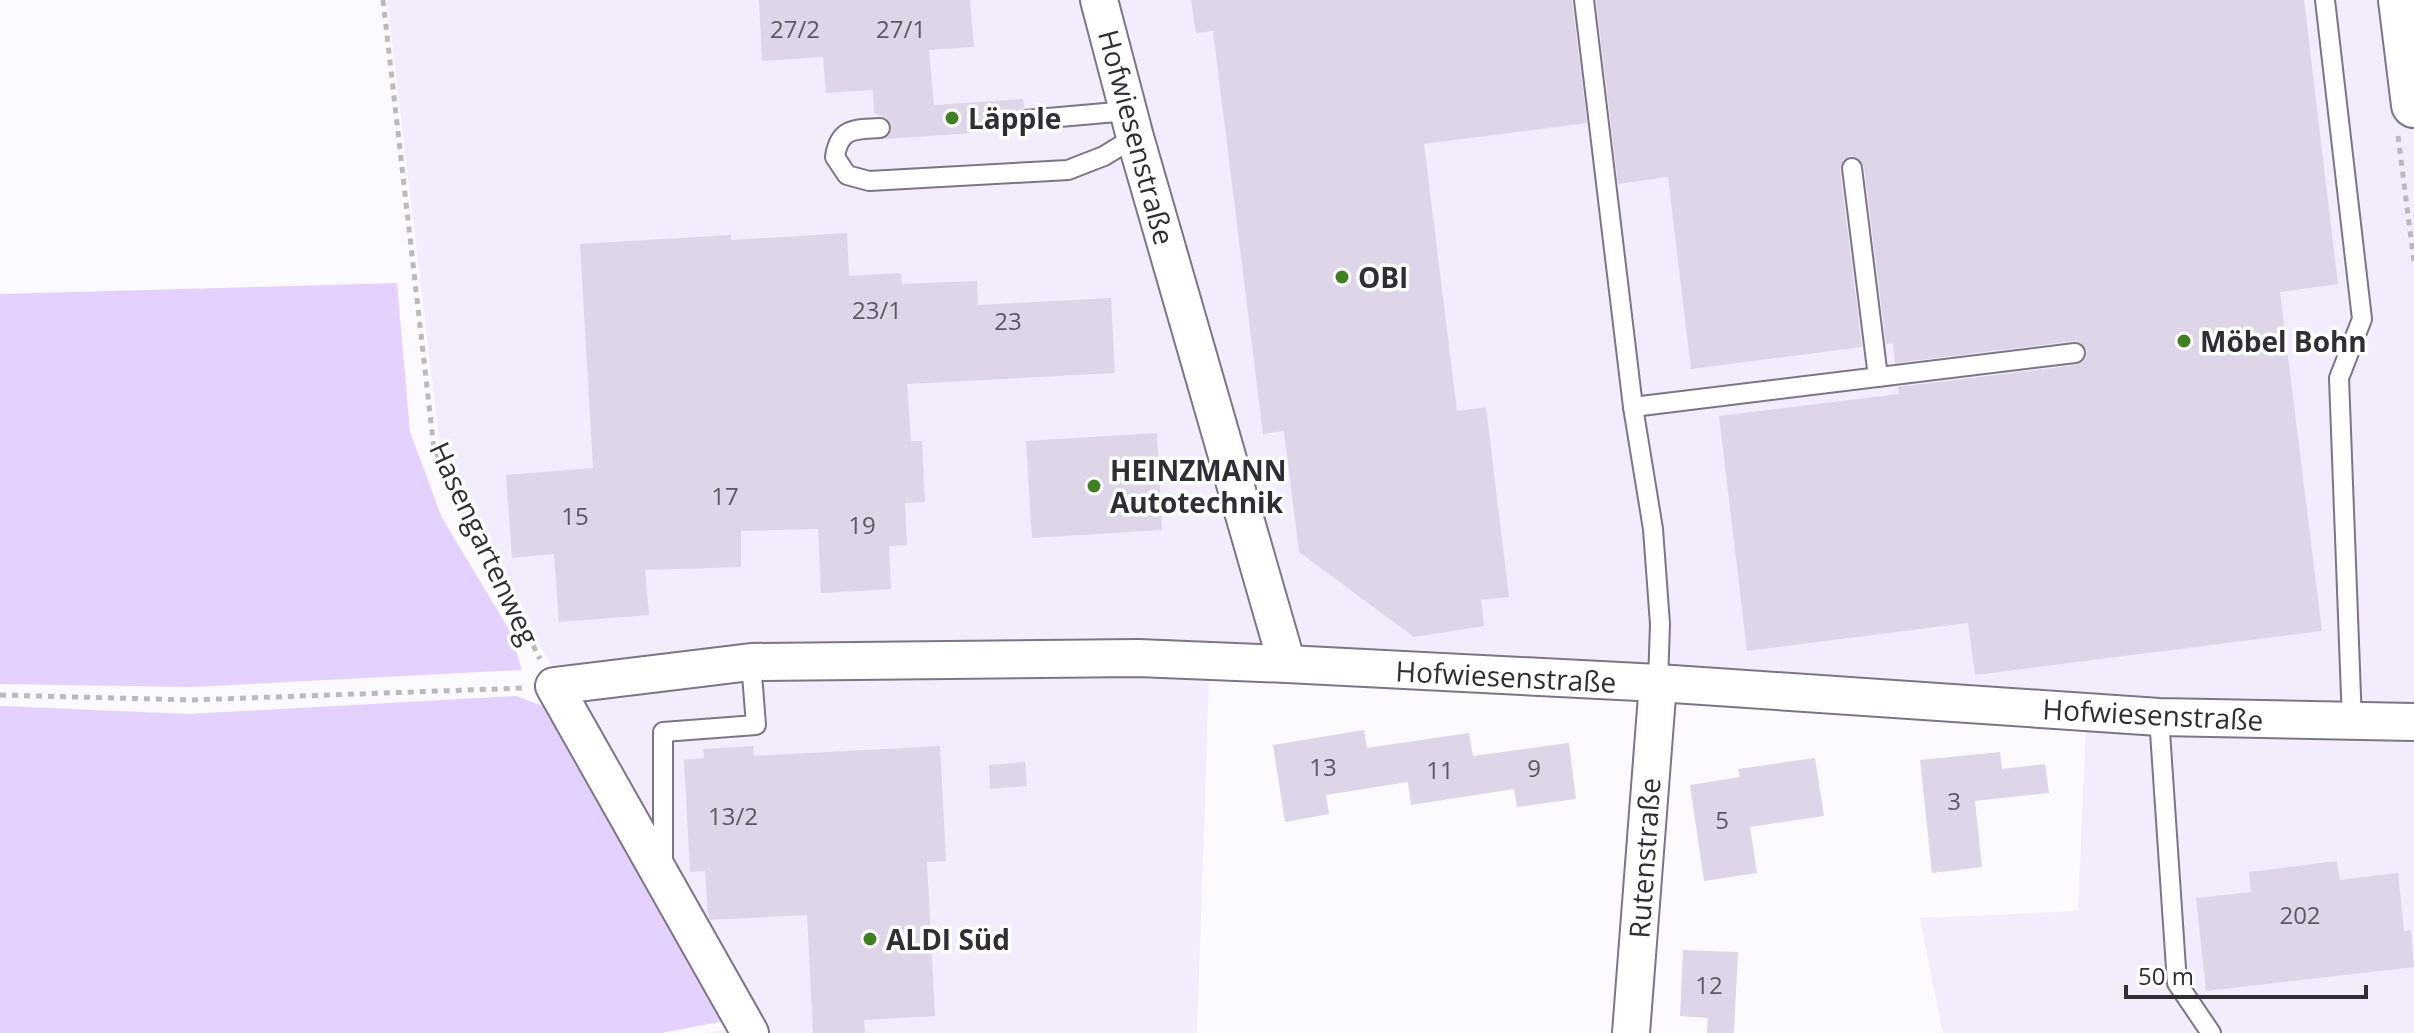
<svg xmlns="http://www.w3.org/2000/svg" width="2414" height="1033" font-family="'Open Sans',sans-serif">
<rect width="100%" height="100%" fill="#fcfafe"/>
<path fill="#f3ecfc" d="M 387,0 L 2414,0 L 2414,1033 L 1943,1033 L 1920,918 L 2078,911 L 2086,724 L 1209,680 L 1197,1033 L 708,1033 L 760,1024 L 444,480 Z"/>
<g fill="#e5d1fd">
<path d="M 397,283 L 410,432 L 442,518 L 510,631 L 522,670 L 192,687 L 0,684 L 0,294 Z"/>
<path d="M 516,696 L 551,709 L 730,1020 L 661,1033 L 0,1033 L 0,706 L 189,714 Z"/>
</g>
<g fill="#ded5e8">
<path d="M 759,0 L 970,0 L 974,47 L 929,50 L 934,105 L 1023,99 L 1024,108 L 1018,111 L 1013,120 L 1018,130 L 885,139 L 890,134 L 892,127 L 886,118 L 874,113 L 873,90 L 826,93 L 823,57 L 762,61 Z"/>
<path d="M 1191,0 L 1572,0 L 1587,123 L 1424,144 L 1457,411 L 1486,407 L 1509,597 L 1481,600 L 1484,626 L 1414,637 L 1299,552 L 1284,431 L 1263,434 L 1213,31 L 1196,33 Z"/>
<path d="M 1596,0 L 2304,0 L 2338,284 L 2280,292 L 2322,631 L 1975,675 L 1968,623 L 1747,651 L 1719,416 L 1899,394 L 1898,387 L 2076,365 L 2086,358 L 2087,351 L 2080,342 L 2074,341 L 1895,363 L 1893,343 L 1886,344 L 1864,167 L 1861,160 L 1851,156 L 1844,159 L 1840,169 L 1862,347 L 1691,369 L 1668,177 L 1618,184 Z"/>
<path d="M 847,233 L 849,276 L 901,273 L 902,284 L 977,281 L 978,305 L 1111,298 L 1115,373 L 907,384 L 911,441 L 922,441 L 925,502 L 905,503 L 907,545 L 889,546 L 891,589 L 821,593 L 818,529 L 741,531 L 741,567 L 645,570 L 649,615 L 559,622 L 554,554 L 512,558 L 506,475 L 593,468 L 580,244 L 731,235 L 731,240 Z"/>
<path d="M 1157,433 L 1162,530 L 1032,538 L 1026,441 Z"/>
<path d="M 1364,730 L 1367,748 L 1469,733 L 1473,756 L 1569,743 L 1576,799 L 1517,807 L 1514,789 L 1411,805 L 1408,782 L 1326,795 L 1329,814 L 1285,822 L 1273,745 Z"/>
<path d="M 753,746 L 754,756 L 940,746 L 946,861 L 927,862 L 935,1016 L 864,1020 L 865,1033 L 813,1033 L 807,915 L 710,920 L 708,915 L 705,871 L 690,872 L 684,760 L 704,758 L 703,749 Z"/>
<path d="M 2000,752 L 2002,769 L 2045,764 L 2049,793 L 1975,801 L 1982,867 L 1932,873 L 1920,760 Z"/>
<path d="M 1815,758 L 1824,816 L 1750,827 L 1757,873 L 1704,881 L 1690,785 L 1740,777 L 1738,769 Z"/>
<path d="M 1025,762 L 1027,786 L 990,789 L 989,765 Z"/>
<path d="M 2337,861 L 2340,880 L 2398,873 L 2404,931 L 2411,930 L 2414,967 L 2206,991 L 2196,898 L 2251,892 L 2249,872 Z"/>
<path d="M 1683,950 L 1738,952 L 1734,1033 L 1707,1033 L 1708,1018 L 1680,1016 Z"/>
</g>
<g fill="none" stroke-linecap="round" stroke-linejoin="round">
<g stroke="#7d7586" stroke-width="22">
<g id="lane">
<path d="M 1584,0 L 1633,407 L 1653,529 L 1660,624 L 1658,683"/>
<path d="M 2325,0 L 2362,319 L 2339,378 L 2352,722"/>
<path d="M 1025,120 L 1128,111"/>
<path d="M 880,128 C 855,129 839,128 835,157 L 847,175 L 869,181 L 1068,170 L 1104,156 L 1135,137"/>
<path d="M 1852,168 L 1878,377"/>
<path d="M 1633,407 L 2075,353"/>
<path d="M 2159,717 L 2177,983 L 2211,1033"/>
<path d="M 663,865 L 663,732 L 756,725 L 751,662"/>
</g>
</g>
<g stroke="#7d7586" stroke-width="40">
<g id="street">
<path d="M 1099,0 L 1135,137 L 1287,664 L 1658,683 L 2159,717 L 2414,722"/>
<path d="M 750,1033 L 554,686 L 751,662 L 1138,658 L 1287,664"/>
<path d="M 1631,1033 L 1658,683"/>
</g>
</g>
<g stroke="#7d7586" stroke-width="48">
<path id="secondary" d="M 2401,0 L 2414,105"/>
</g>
<g stroke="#bcb9be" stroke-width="5" stroke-dasharray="6 6" stroke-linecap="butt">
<path d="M 383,0 L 434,449 L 540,659"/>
<path d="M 2398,136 L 2414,262"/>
<path d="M 0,695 L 191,700 L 523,688"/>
</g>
<use href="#lane" stroke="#fff" stroke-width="18"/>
<use href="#street" stroke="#fff" stroke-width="36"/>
<use href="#secondary" stroke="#fff" stroke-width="44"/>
</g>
<g fill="#3f8122" stroke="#fff" stroke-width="3">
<circle cx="952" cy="118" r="8"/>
<circle cx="1342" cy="277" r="8"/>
<circle cx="2184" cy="341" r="8"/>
<circle cx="1094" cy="486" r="8"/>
<circle cx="870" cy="939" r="8"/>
</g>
<g text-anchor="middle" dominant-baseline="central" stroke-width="7" stroke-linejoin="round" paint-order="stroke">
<g font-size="24" fill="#5c5761">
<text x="795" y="28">27/2</text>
<text x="901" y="28">27/1</text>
<text x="877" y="309">23/1</text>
<text x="1008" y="320">23</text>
<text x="725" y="495">17</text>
<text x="575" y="515">15</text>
<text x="862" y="524">19</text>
<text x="1323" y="766">13</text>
<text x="1534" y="767">9</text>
<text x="1440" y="769">11</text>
<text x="1954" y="800">3</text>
<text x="733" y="815">13/2</text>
<text x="1722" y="819">5</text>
<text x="2300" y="914">202</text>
<text x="1709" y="984">12</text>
</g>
<g font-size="28" font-weight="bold" fill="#302d34" stroke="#fff" text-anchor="start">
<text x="968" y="118">Läpple</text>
<text x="1358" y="277">OBI</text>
<text x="2200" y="341">Möbel Bohn</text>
<text x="1110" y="470">HEINZMANN<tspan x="1110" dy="32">Autotechnik</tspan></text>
<text x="886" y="939">ALDI Süd</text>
</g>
<g font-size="28" fill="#302d34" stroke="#fff">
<text transform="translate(1137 137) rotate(75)">Hofwiesenstraße</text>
<text transform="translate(485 543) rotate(65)">Hasengartenweg</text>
<text transform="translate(1506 676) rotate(3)">Hofwiesenstraße</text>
<text transform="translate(2153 714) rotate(3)">Hofwiesenstraße</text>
<text transform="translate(1644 858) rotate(-86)">Rutenstraße</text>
</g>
</g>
<path d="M2126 985v12h240v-12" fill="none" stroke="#302d34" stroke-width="4"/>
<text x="2138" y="985" font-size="24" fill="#302d34" stroke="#ffffff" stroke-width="6" paint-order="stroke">50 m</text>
</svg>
